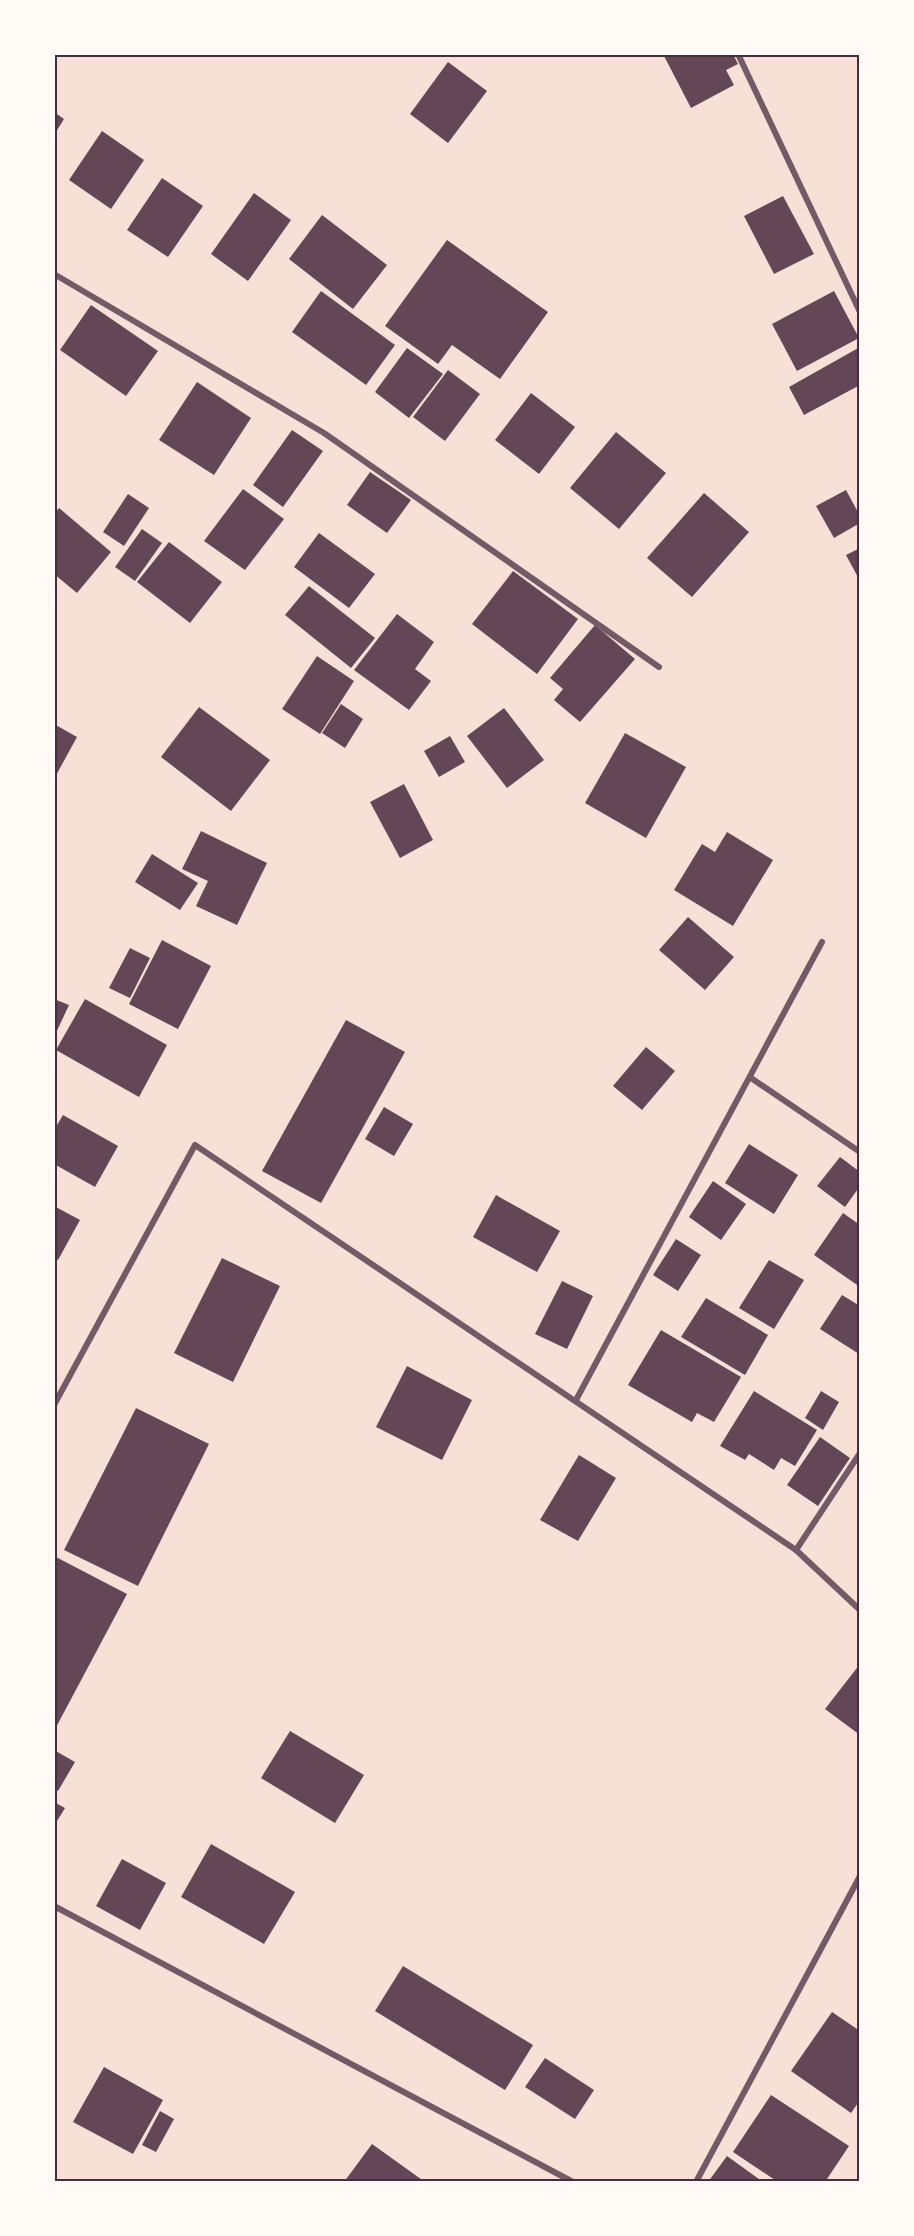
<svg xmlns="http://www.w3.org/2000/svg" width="914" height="2236" font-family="Signika,sans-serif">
<rect width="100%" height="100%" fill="#f7e1d7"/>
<g fill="#644757">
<path d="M 663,54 L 733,54 L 738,64 L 726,70 L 734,85 L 691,108 Z"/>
<path d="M 448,62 L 487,91 L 448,143 L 410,114 Z"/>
<path d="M 54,112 L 64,119 L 54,135 Z"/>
<path d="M 102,131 L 144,160 L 111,209 L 69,180 Z"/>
<path d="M 162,178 L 203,206 L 168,257 L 127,230 Z"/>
<path d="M 254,193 L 291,220 L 248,281 L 211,254 Z"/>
<path d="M 783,196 L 814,254 L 774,274 L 744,216 Z"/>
<path d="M 322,215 L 387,265 L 353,309 L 289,259 Z"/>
<path d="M 447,240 L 548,312 L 500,379 L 452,345 L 438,364 L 385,326 Z"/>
<path d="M 321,291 L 395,345 L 366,385 L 292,332 Z"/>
<path d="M 834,291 L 859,338 L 797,371 L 772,324 Z"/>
<path d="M 91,305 L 158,351 L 126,396 L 60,350 Z"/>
<path d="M 860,347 L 860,385 L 804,415 L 789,387 Z"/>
<path d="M 407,348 L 443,374 L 409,418 L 375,392 Z"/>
<path d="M 448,370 L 480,394 L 445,441 L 413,417 Z"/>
<path d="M 197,382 L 251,418 L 214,475 L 159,440 Z"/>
<path d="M 531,393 L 575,427 L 539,474 L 495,440 Z"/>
<path d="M 292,430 L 323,451 L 283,507 L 253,485 Z"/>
<path d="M 616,432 L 666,473 L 619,529 L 570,488 Z"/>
<path d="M 370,472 L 411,500 L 387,533 L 347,505 Z"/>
<path d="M 243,489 L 284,519 L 245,570 L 204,541 Z"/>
<path d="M 846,490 L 860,516 L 860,523 L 834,538 L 816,506 Z"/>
<path d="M 704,493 L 749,532 L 692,597 L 647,558 Z"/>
<path d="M 128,494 L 149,508 L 124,546 L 103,532 Z"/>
<path d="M 59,508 L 111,552 L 77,593 L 54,574 L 54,514 Z"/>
<path d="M 142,529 L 162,543 L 135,581 L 115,567 Z"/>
<path d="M 319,533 L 375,574 L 349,608 L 294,567 Z"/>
<path d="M 169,542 L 222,582 L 190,623 L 137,582 Z"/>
<path d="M 860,548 L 860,581 L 846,555 Z"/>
<path d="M 513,571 L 578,619 L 537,674 L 472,624 Z"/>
<path d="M 309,586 L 375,638 L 351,668 L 285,615 Z"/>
<path d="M 397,614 L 434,642 L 415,669 L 431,681 L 409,710 L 354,670 Z"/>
<path d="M 595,625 L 635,659 L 580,722 L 554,700 L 563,689 L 550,678 Z"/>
<path d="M 317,656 L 354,681 L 320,734 L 282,709 Z"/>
<path d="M 341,704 L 363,719 L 345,748 L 322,733 Z"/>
<path d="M 199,707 L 270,760 L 231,811 L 161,757 Z"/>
<path d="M 504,708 L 544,760 L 507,788 L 467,736 Z"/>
<path d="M 54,724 L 77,737 L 54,779 Z"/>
<path d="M 625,733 L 686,767 L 646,838 L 585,803 Z"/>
<path d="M 450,736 L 465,762 L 439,777 L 424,751 Z"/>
<path d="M 404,784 L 433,840 L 400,858 L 370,802 Z"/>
<path d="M 201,831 L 267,863 L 237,925 L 196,906 L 208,881 L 182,869 Z"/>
<path d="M 727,832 L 773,860 L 733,926 L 674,890 L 702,844 L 715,852 Z"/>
<path d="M 152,854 L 198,883 L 180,910 L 135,882 Z"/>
<path d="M 688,917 L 734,957 L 705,990 L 659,950 Z"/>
<path d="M 162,940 L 211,966 L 178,1029 L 129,1004 Z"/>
<path d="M 130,948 L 150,958 L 130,998 L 109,988 Z"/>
<path d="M 54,999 L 69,1005 L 54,1037 Z"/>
<path d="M 85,999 L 167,1045 L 139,1097 L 56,1050 Z"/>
<path d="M 346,1020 L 405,1052 L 321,1203 L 262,1171 Z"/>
<path d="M 646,1047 L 675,1071 L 642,1110 L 613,1086 Z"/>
<path d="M 384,1107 L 413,1124 L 394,1156 L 365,1139 Z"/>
<path d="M 63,1115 L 118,1146 L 95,1187 L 54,1164 L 54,1130 Z"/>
<path d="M 749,1144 L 798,1175 L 774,1214 L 725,1183 Z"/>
<path d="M 840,1157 L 860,1172 L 860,1186 L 845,1207 L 817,1186 Z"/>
<path d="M 713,1181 L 746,1204 L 721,1240 L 689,1217 Z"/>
<path d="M 496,1195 L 560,1231 L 537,1272 L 473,1237 Z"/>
<path d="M 54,1206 L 80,1220 L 58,1260 L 54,1258 Z"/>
<path d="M 843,1213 L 860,1225 L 860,1287 L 814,1255 Z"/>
<path d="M 676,1239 L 701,1255 L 678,1291 L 653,1275 Z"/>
<path d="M 222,1258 L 280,1286 L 233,1382 L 174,1353 Z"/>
<path d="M 769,1260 L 804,1280 L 774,1329 L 739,1308 Z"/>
<path d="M 562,1281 L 593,1296 L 567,1349 L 535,1334 Z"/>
<path d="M 842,1295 L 860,1306 L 859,1354 L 820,1329 Z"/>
<path d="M 706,1298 L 768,1335 L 745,1375 L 681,1337 Z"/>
<path d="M 661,1330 L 741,1377 L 714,1422 L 697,1413 L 692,1422 L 628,1385 Z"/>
<path d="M 407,1366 L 472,1400 L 442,1460 L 376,1427 Z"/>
<path d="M 754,1391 L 817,1430 L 795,1466 L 781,1458 L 774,1470 L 749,1454 L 745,1460 L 720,1446 Z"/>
<path d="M 821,1391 L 839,1402 L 823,1430 L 805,1418 Z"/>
<path d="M 136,1408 L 209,1444 L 138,1586 L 64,1550 Z"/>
<path d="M 820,1437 L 850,1458 L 818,1506 L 787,1485 Z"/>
<path d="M 579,1455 L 616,1478 L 578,1541 L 540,1520 Z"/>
<path d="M 54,1556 L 127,1594 L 54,1731 Z"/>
<path d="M 860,1664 L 860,1735 L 825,1709 Z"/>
<path d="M 290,1731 L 364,1775 L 335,1823 L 261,1778 Z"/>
<path d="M 54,1750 L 75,1762 L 58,1791 L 54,1788 Z"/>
<path d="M 54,1802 L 65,1808 L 54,1826 Z"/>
<path d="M 211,1844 L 295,1892 L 264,1944 L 181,1897 Z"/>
<path d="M 122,1859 L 166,1883 L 140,1930 L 96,1906 Z"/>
<path d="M 403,1966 L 533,2045 L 505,2090 L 375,2011 Z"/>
<path d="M 832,2012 L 860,2031 L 860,2100 L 851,2113 L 791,2071 Z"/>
<path d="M 545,2058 L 594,2090 L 575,2119 L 525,2087 Z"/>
<path d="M 104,2067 L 163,2100 L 133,2154 L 73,2122 Z"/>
<path d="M 771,2095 L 849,2146 L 825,2182 L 778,2182 L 733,2152 Z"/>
<path d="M 160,2111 L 174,2119 L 156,2152 L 142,2145 Z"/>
<path d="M 372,2144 L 425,2182 L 344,2182 Z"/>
<path d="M 727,2156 L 763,2182 L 708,2182 Z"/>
</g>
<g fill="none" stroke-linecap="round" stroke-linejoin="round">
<g stroke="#755966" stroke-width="6">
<path d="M 738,54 L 860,312"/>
<path d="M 54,274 L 324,433 L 659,667"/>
<path d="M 751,1078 L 860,1152"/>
<path d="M 576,1400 L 822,942"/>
<path d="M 54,1405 L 195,1145 L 796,1550 L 860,1610"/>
<path d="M 796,1550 L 860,1453"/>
<path d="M 54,1906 L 573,2182"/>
<path d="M 696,2182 L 860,1876"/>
</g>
</g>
<rect width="914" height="2236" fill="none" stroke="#fffaf5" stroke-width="111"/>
<rect x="56" y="56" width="802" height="2124" fill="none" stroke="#4a2c40" stroke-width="2"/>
</svg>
